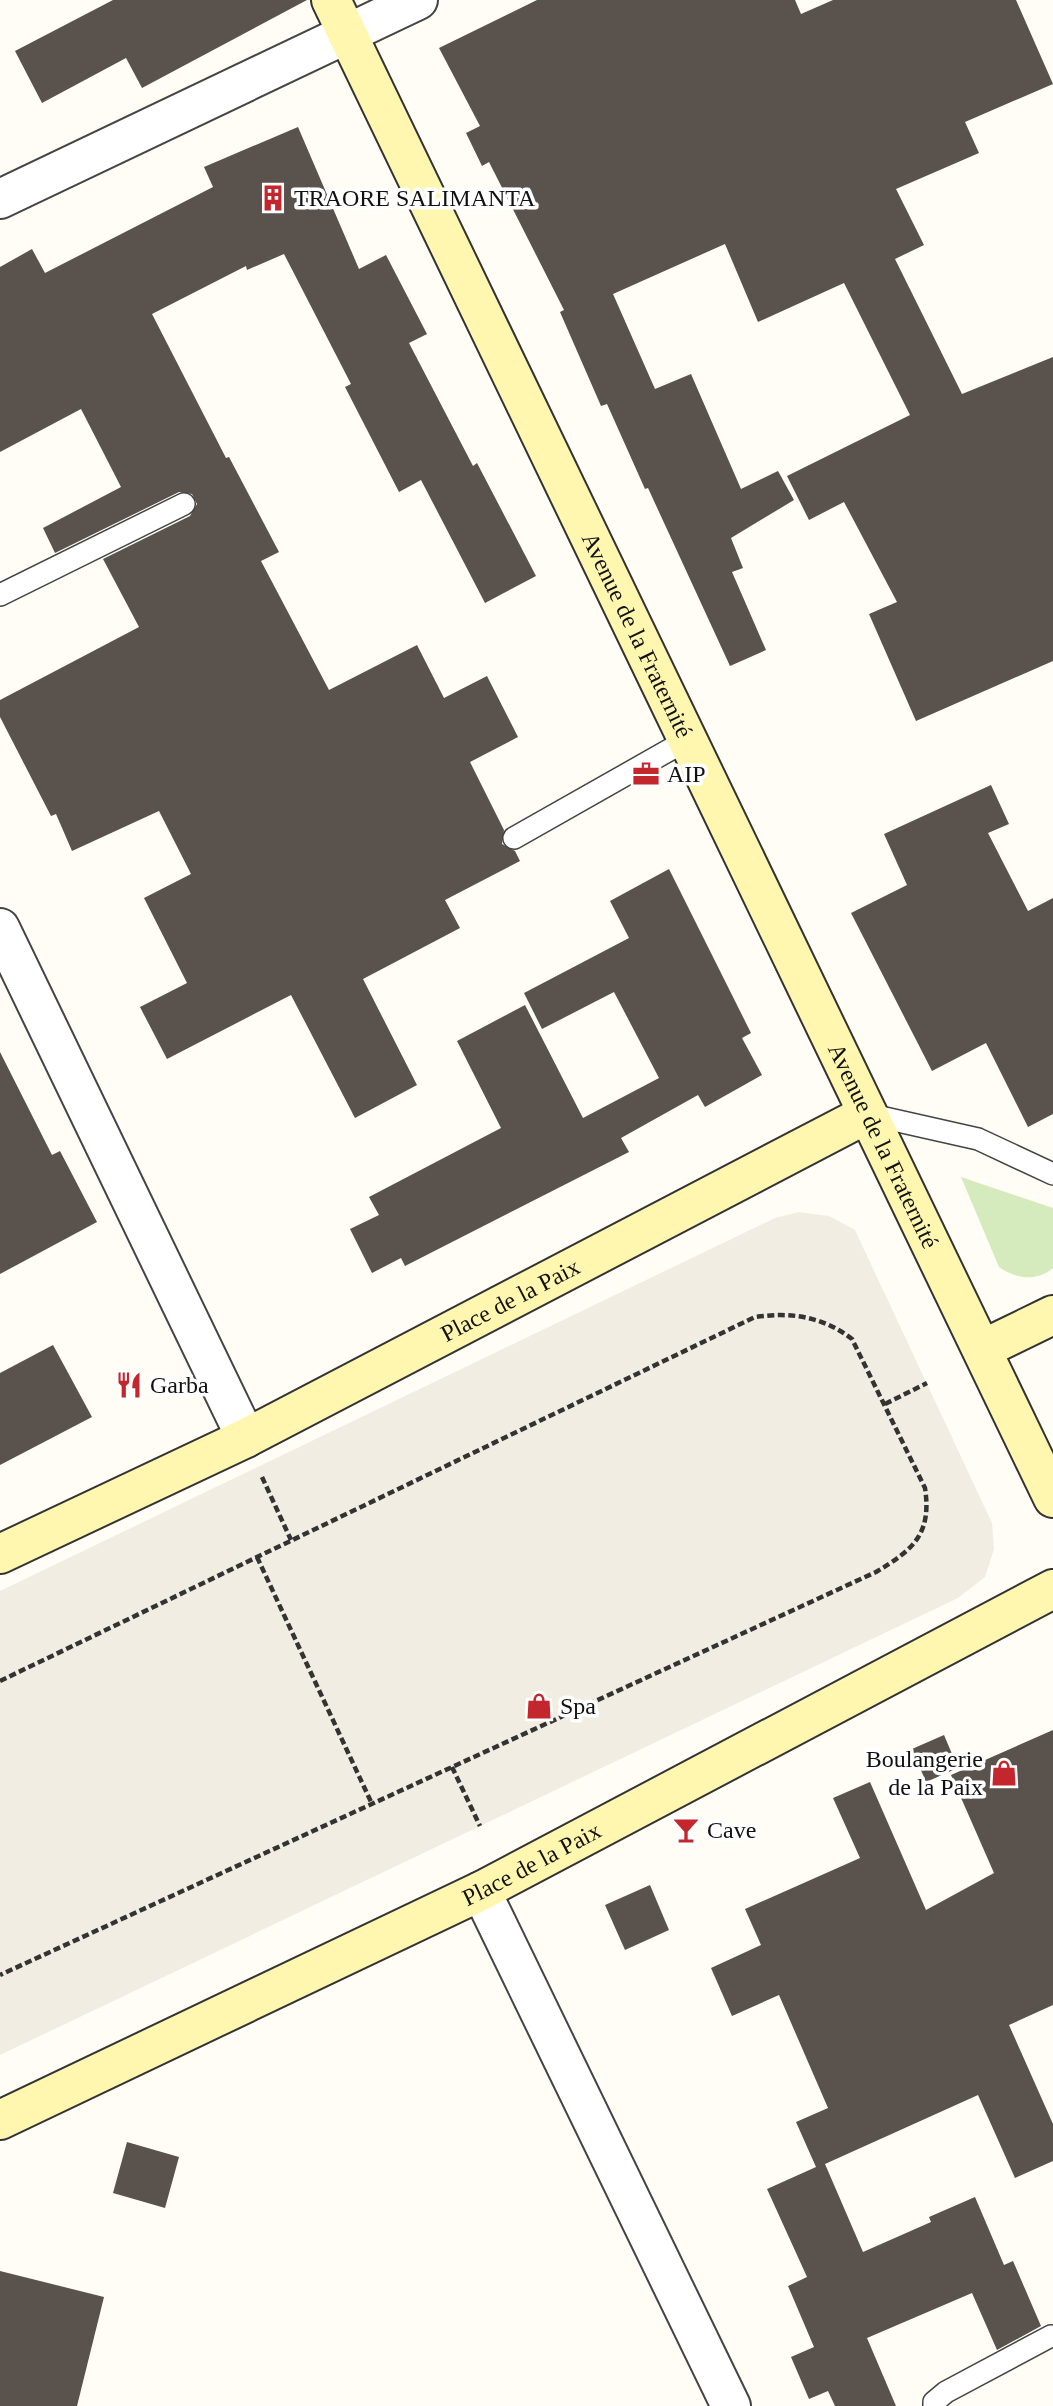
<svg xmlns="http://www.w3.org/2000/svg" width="1053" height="2406" font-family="Georgia,serif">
<rect width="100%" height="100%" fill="#fffdf5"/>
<path fill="#d5ebbd" d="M 961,1177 L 1053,1208 L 1053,1268 C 1037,1282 1016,1279 999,1267 Z"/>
<path fill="#f1ede2" d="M 799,1212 L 829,1216 L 855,1230 L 992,1523 L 994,1549 L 985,1577 L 958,1598 L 0,2055 L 0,1591 L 775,1218 Z"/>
<g fill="#5a524d">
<path d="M 113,0 L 307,0 L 142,88 L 126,58 L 42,103 L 15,51 Z"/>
<path d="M 537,0 L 795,0 L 801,14 L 833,0 L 1016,0 L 1053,84 L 965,122 L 979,153 L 896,189 L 924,245 L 895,259 L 962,394 L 1053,357 L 1053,661 L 916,721 L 869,614 L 897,602 L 844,502 L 809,520 L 787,476 L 910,415 L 844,283 L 758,322 L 725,244 L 613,294 L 655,389 L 691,374 L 741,489 L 778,471 L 794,500 L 731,538 L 743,568 L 732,572 L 766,650 L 730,666 L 648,488 L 645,489 L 607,404 L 601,406 L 560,312 L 564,310 L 489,162 L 482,166 L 466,133 L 480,126 L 439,48 Z"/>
<path d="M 298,127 L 359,269 L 386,255 L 427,334 L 409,343 L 473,466 L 477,463 L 536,576 L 485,603 L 421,480 L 399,492 L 345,387 L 351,384 L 284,254 L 247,270 L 246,266 L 152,314 L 226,458 L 229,457 L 279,552 L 261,561 L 329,690 L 417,645 L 444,698 L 487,676 L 518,737 L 470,762 L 504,830 L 502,844 L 515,851 L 520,861 L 445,900 L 460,928 L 363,979 L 417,1085 L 355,1118 L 291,995 L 167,1059 L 140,1007 L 187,983 L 144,898 L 191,874 L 159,811 L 72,851 L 56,814 L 51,816 L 0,717 L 0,700 L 139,627 L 103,559 L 190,516 L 197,504 L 192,494 L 179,492 L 55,553 L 43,528 L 121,487 L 81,409 L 0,452 L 0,267 L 32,249 L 45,273 L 213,187 L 204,167 Z"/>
<path d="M 991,785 L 1009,824 L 988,833 L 1028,911 L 1053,898 L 1053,1114 L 1028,1127 L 986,1043 L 932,1071 L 851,913 L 907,885 L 884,834 Z"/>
<path d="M 669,869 L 751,1033 L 742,1038 L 762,1075 L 705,1107 L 698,1095 L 621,1138 L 629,1152 L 405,1266 L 401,1258 L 372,1273 L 350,1229 L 379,1215 L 369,1197 L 501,1128 L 457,1041 L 525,1005 L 583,1118 L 659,1078 L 614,992 L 542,1029 L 524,993 L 629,938 L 610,901 Z"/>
<path d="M 0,1052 L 52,1155 L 60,1151 L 97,1222 L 0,1274 Z"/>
<path d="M 53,1345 L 92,1417 L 0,1465 L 0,1373 Z"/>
<path d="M 1053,1730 L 1053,2005 L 1009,2025 L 1053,2124 L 1053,2161 L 1015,2178 L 978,2095 L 825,2164 L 863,2252 L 931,2222 L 929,2217 L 975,2197 L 1004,2265 L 1013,2261 L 1041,2326 L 997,2350 L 972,2293 L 867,2338 L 896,2406 L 835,2406 L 828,2391 L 809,2399 L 791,2357 L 814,2347 L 788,2286 L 807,2277 L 767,2189 L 816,2167 L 796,2122 L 828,2108 L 779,1995 L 732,2016 L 711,1968 L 761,1945 L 745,1909 L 860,1858 L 833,1798 L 870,1782 L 926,1910 L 994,1873 L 951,1775 Z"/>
<path d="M 944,1735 L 958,1768 L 926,1782 L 912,1749 Z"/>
<path d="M 650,1885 L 669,1930 L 625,1950 L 605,1905 Z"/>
<path d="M 127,2142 L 179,2157 L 165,2208 L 113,2193 Z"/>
<path d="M 0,2271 L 104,2297 L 77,2406 L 0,2406 Z"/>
</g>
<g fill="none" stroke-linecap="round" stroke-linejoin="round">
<g stroke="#444" stroke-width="24">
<g id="lane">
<path d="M 0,595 L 184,504"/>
<path d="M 514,838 L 687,740"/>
<path d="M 867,1114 L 978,1139 L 1053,1174"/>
<path d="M 934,2406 L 934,2402 L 946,2392 L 1051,2336"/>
</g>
</g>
<g stroke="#444" stroke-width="42">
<g id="street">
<path d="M 0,199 L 418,0"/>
<path d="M 0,928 L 246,1438"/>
<path d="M 481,1891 L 731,2406"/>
</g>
</g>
<g stroke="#333" stroke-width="42">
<g id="secondary">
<path id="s1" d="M 331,0 L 1053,1498"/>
<path d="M 983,1349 L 1053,1315"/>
<path id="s2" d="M 0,1554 L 246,1438 L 867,1114"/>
<path id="s3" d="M 0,2120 L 481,1891 L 1053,1589"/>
</g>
</g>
<g stroke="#333" stroke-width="4.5" stroke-dasharray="7 3.5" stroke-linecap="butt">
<path d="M 885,1404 L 927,1383"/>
<path d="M 262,1477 L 291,1540"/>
<path d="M 257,1557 L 372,1804"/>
<path d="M 0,1681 L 755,1317 C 791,1312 822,1316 852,1339 L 925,1488 C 932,1534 913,1550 876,1572 L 0,1975"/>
<path d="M 452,1767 L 480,1826"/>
</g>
<use href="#lane" stroke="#fff" stroke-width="21"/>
<use href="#street" stroke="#fff" stroke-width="38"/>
<use href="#secondary" stroke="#fff6b0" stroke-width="38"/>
</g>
<defs>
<g id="building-bare" transform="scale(2.1)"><path d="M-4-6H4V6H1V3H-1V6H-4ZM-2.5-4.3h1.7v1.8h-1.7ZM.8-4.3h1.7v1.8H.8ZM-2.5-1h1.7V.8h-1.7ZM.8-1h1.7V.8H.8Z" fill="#c4262e" stroke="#fff" stroke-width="2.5" paint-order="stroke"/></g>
<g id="office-bare" transform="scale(2.1)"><path d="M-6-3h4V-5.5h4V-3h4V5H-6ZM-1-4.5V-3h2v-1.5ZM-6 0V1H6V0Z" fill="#c4262e" stroke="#fff" stroke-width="2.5" paint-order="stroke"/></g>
<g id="restaurant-bare" transform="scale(2.1)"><path d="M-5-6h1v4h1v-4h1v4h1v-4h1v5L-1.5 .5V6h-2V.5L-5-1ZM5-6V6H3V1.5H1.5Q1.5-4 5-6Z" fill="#c4262e" stroke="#fff" stroke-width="2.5" paint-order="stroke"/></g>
<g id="shop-bare" transform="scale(2.1)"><path d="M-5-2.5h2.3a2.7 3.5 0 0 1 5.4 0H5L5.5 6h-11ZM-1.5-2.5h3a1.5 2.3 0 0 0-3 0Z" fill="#c4262e" stroke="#fff" stroke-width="2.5" paint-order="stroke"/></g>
<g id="bar-bare" transform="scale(2.1)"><path d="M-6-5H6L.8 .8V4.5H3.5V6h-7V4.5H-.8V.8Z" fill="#c4262e" stroke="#fff" stroke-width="2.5" paint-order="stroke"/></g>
</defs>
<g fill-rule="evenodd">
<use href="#building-bare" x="273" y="198"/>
<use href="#office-bare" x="646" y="774"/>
<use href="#restaurant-bare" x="129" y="1385"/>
<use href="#shop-bare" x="539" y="1706"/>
<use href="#shop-bare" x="1004" y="1773"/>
<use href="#bar-bare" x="686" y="1830"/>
</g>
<g text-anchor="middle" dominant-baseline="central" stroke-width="7" stroke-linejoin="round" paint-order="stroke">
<g font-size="24" fill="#111" stroke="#fff" text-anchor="start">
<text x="294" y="198">TRAORE SALIMANTA</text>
<text x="667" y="774">AIP</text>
<text x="150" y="1385">Garba</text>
<text x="560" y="1706">Spa</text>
<text x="983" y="1759" text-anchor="end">Boulangerie<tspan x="983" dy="28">de la Paix</tspan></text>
<text x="707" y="1830">Cave</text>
</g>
<g font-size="24" fill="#111" stroke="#fff">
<text stroke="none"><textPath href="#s1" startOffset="705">Avenue de la Fraternité</textPath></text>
<text stroke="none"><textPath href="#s1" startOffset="1272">Avenue de la Fraternité</textPath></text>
<text stroke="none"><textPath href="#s2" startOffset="570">Place de la Paix</textPath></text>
<text stroke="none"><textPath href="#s3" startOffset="590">Place de la Paix</textPath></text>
</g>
</g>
</svg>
